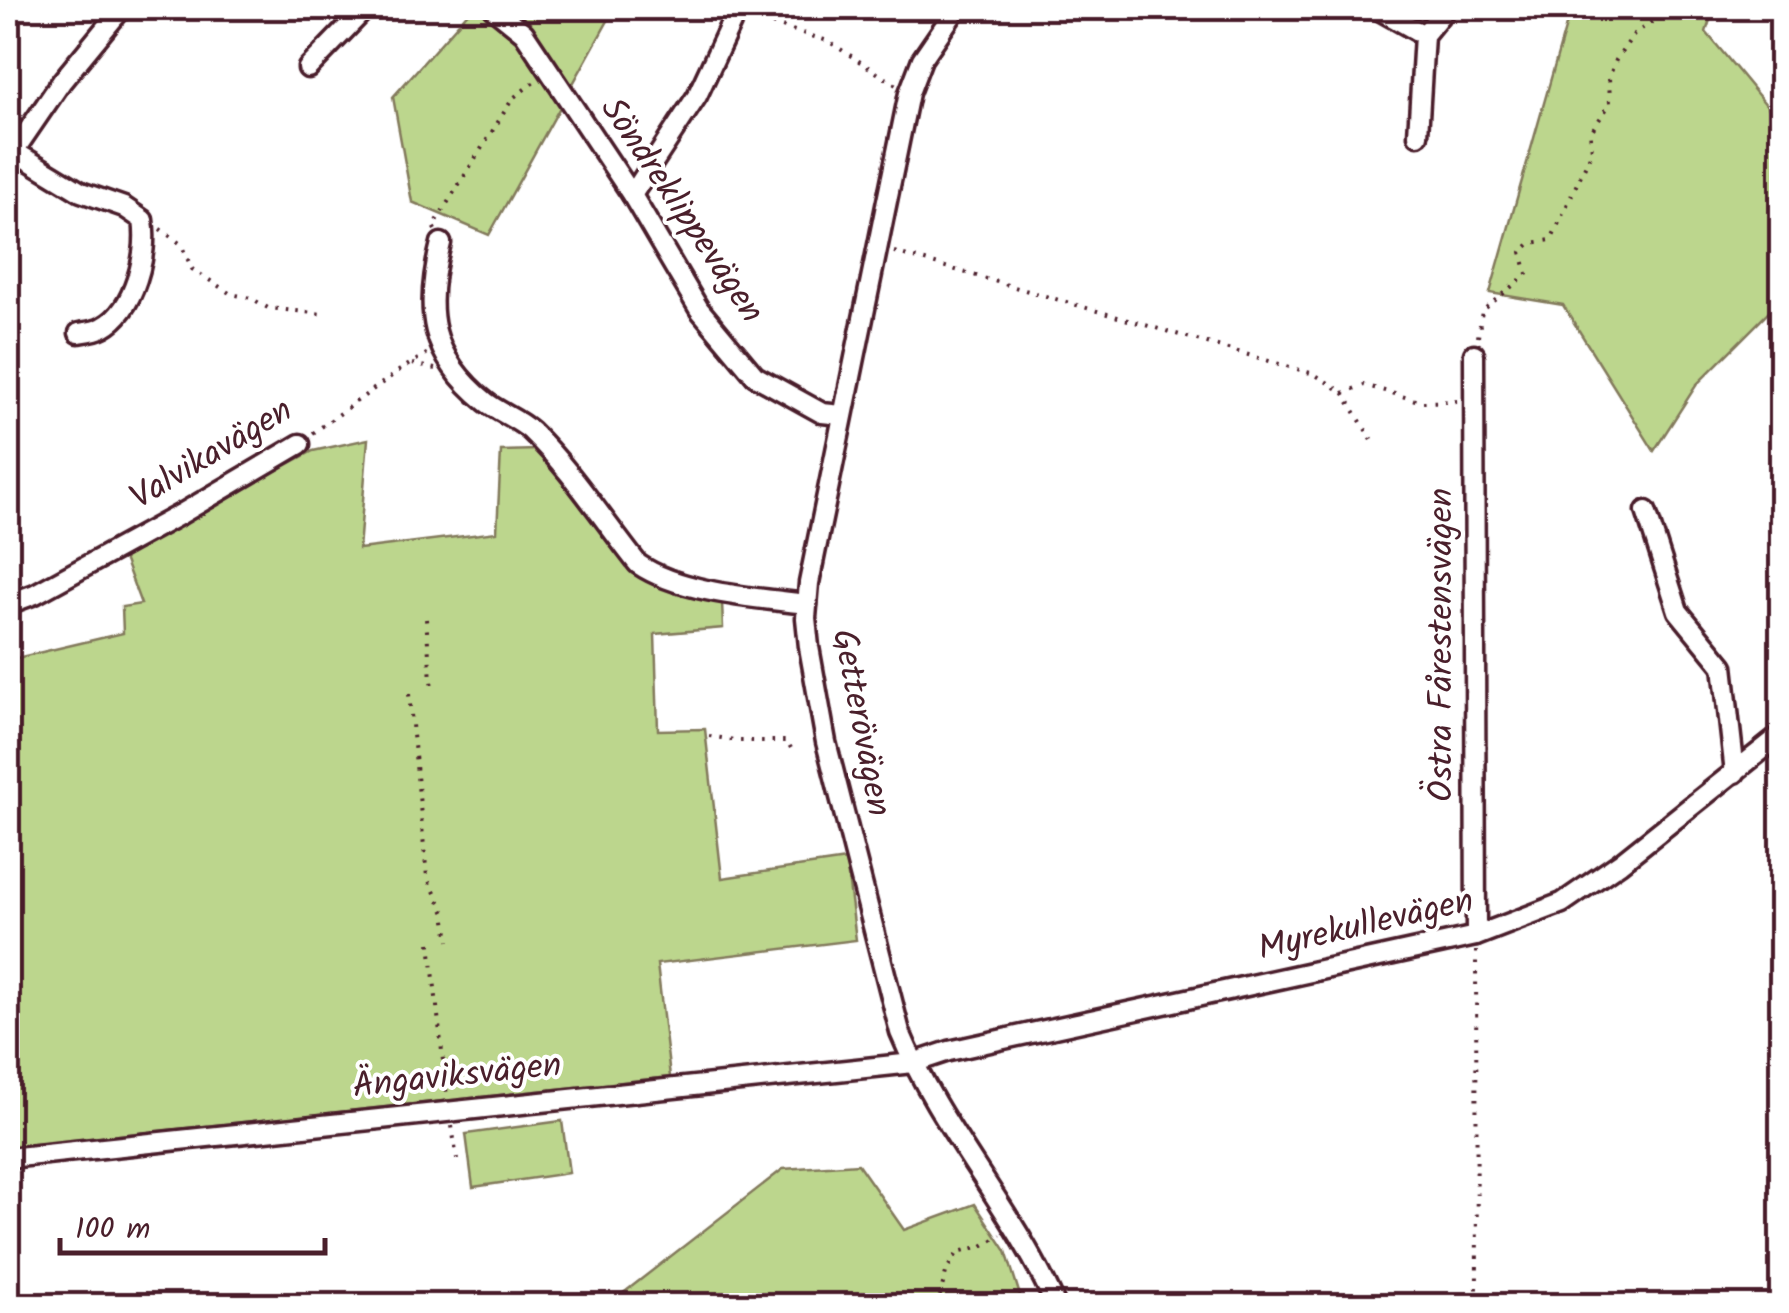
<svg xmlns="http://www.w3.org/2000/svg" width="1789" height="1313" font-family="Kalam,sans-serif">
<rect width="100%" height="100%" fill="#fff"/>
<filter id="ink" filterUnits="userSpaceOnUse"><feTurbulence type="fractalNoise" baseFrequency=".01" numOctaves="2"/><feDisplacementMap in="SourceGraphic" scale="20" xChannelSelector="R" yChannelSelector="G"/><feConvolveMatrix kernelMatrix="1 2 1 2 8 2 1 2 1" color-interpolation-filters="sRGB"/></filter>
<g filter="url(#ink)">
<g fill="#bcd68d" stroke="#837a5c" stroke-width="2.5">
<path d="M 472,8 L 615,8 L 489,235 L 412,202 L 393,97 Z"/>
<path d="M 1571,8 L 1714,8 L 1706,32 L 1781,123 L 1781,300 L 1697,384 L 1654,451 L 1563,305 L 1490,293 Z"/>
<path d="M 368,439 L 359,549 L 497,532 L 501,451 L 537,450 L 628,568 L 676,591 L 722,601 L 723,628 L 655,634 L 658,730 L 705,729 L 722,878 L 846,860 L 856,940 L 657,964 L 670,1077 L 8,1147 L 8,660 L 123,633 L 122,607 L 141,604 L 122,553 L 313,451 Z"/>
<path d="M 562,1121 L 569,1173 L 473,1187 L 466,1134 Z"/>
<path d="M 858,1164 L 904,1230 L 975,1204 L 1006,1251 L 1023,1305 L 608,1305 L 783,1169 Z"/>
</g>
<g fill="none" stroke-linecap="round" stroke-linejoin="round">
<g stroke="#4a1f2b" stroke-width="25">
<g id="minor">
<path d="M 493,8 L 524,33 L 632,195 L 699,309 L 755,376 L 822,413 L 842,415"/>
<path d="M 957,8 L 922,59 L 909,93 L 809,583 L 806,618 L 809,647 L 826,742 L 900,1032 C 940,1129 1014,1209 1056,1306"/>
<path d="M 1376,8 L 1424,35"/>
<path d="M 308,68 L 366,8"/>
<path d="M 1418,135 L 1424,35 L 1446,8"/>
<path d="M 15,152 L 81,192 L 124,207 L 143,220 C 148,253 135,310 103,327 C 96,331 86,332 79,333"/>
<path d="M 8,160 L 62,81 L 122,8"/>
<path d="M 632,195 L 697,96 L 738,8"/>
<path d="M 441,243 C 424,310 429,356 486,402 C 500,413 518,419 531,431 C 571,470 603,520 638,564 C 680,593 757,598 807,604"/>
<path d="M 1474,354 L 1476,936"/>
<path d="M 1646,511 L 1678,611 L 1723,666 L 1735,773"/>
<path d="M 8,604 L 35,594 L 181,514 L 300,444"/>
<path d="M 8,1158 L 913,1063 L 949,1051 L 1476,936 L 1562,903 L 1620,863 L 1782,734"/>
</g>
</g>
<g stroke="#4a1f2b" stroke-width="4" stroke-dasharray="2.5 8" stroke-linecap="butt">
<path d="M 752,18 L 828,41 L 896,85"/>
<path d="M 160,229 L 181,244 L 192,269 L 231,294 L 251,298 L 268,308 L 323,314"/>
<path d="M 435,230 L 433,226 L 513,98 L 537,80"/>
<path d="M 894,252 L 1314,374 L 1343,392 L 1373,442"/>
<path d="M 1478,337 L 1482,311 L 1527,274 L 1521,252 L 1531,243 L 1551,240 L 1592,151 L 1590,133 L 1610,104 L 1609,77 L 1616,60 L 1634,34 L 1673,8"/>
<path d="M 412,364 L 435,369"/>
<path d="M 1343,393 L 1364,385 L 1422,402 L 1460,401"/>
<path d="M 313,433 L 400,370 L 428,353"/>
<path d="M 426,619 L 432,691"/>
<path d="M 409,694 L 427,877 L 445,913 L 449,941"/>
<path d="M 709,736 L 740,741 L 787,741 L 792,750"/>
<path d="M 430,943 L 447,1097"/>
<path d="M 1476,951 L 1477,1306"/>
<path d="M 452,1126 L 457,1159"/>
<path d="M 937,1306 L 947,1269 L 958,1252 L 982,1246 L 1001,1235"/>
</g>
<use href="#minor" stroke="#fff" stroke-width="18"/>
</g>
</g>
<g text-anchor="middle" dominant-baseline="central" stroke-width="8" stroke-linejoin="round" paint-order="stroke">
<g font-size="35" fill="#4a1f2b" stroke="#fff">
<text transform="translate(681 211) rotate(56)">Söndreklippevägen</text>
<text transform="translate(212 455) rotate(-31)">Valvikavägen</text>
<text transform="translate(1443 645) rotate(-90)">Östra Fårestensvägen</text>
<text transform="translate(860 723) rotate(79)">Getterövägen</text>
<text transform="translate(1366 926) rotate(-13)">Myrekullevägen</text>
<text transform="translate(457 1077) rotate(-6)">Ängaviksvägen</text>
</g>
</g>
<rect width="1789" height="1313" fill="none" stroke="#fff" stroke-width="40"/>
<rect x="20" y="20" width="1749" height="1273" fill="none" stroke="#4a1f2b" stroke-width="4" filter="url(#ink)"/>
<path d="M60 1238v15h265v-15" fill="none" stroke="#4a1f2b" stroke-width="5"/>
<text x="75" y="1238" font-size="30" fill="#4a1f2b" stroke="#ffffff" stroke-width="8" paint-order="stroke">100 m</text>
</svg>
